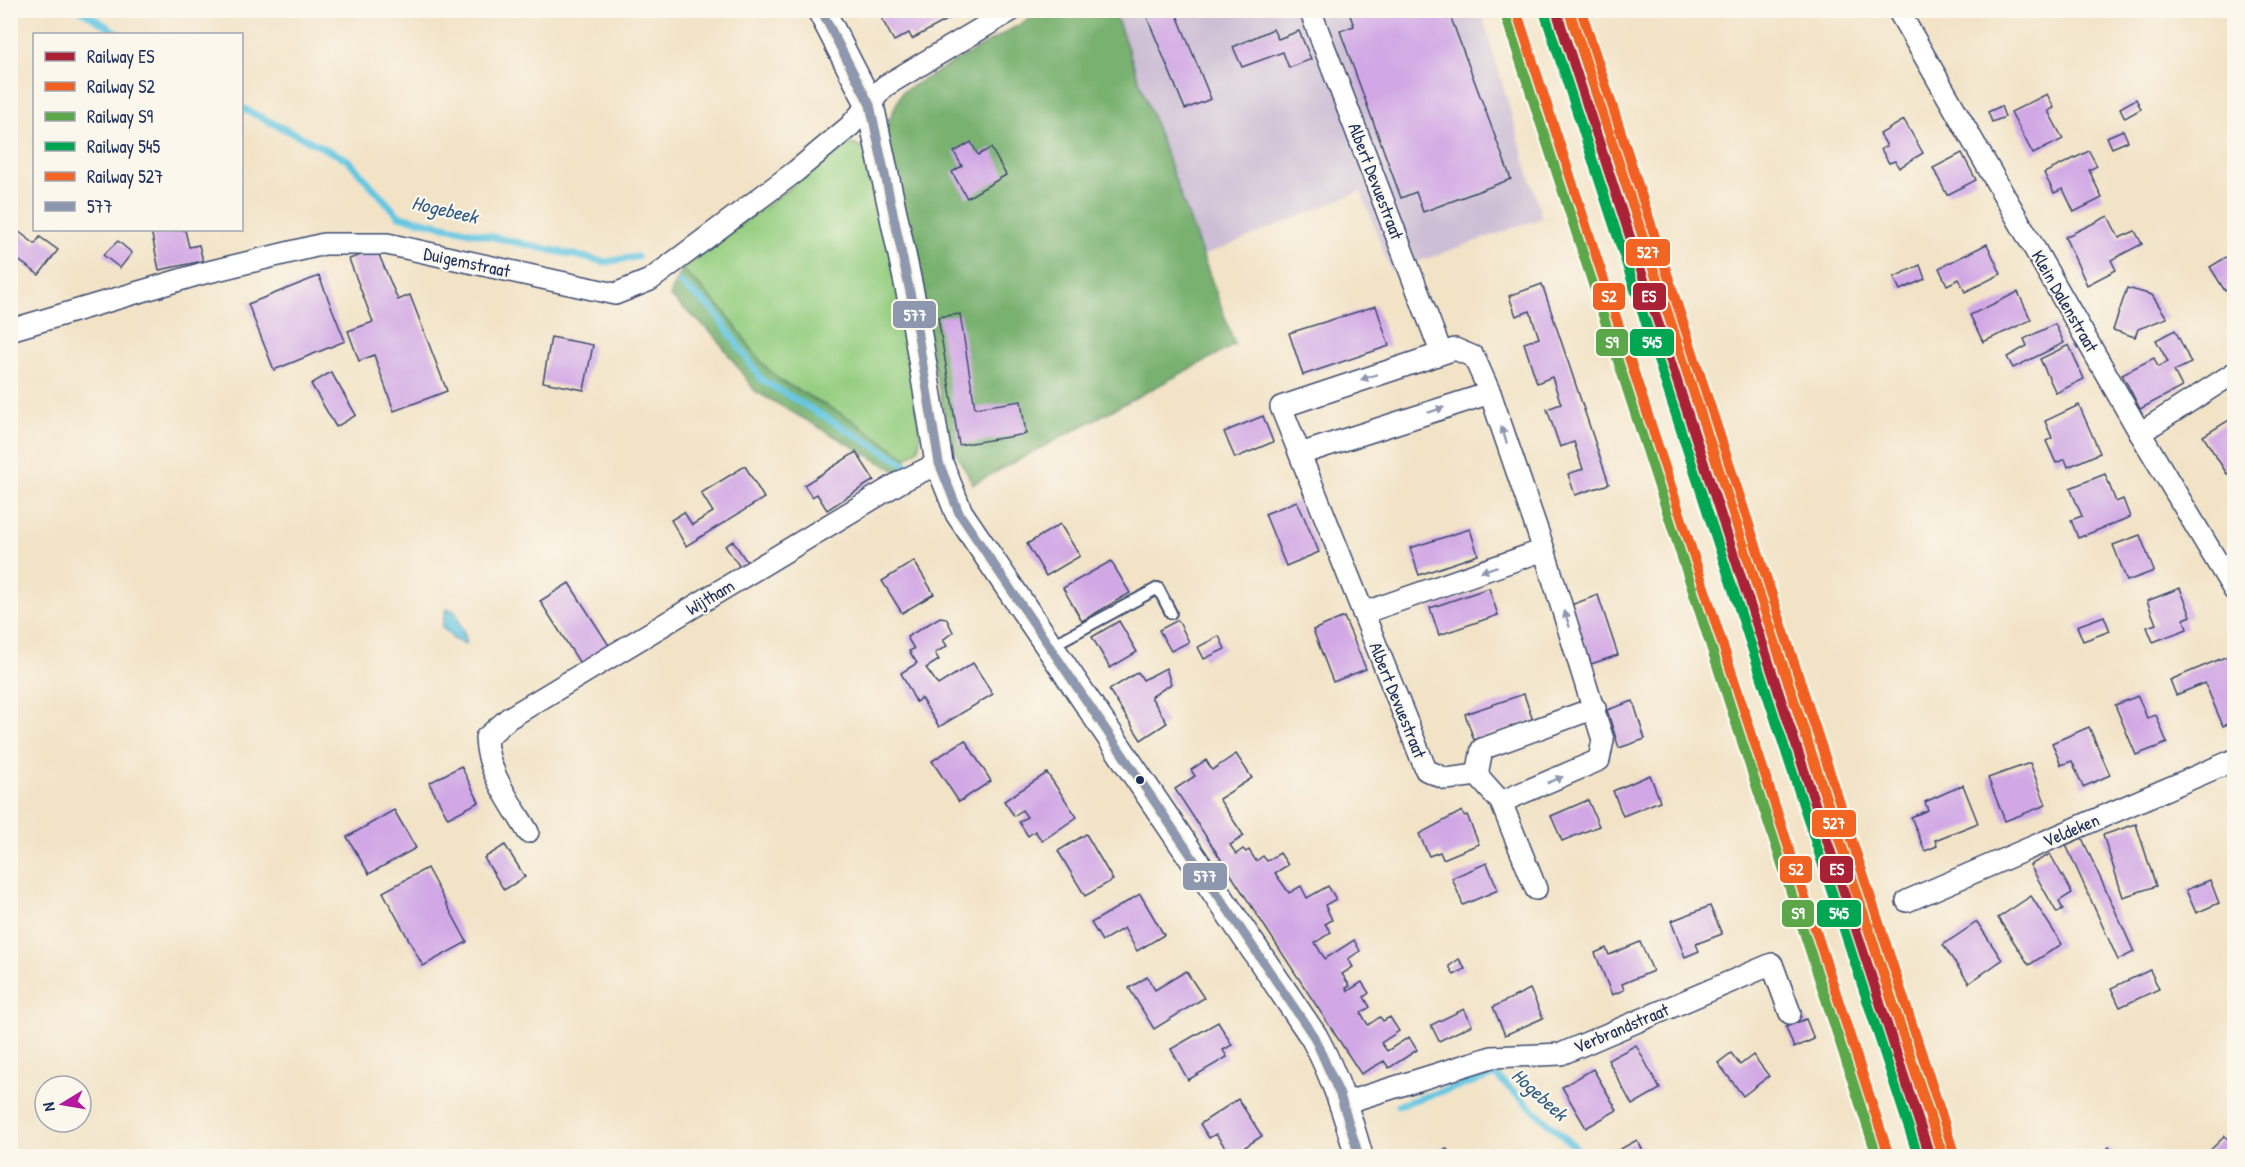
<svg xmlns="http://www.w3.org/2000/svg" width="2245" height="1167" font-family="'Patrick Hand',sans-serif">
<rect width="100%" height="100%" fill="#fbf7ec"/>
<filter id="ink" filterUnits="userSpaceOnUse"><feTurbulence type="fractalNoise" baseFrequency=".0167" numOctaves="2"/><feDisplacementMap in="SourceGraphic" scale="12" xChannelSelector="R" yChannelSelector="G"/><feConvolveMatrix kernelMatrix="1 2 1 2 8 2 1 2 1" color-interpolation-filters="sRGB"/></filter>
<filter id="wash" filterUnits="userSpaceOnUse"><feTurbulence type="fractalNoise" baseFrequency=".008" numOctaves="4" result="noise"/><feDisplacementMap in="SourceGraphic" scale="24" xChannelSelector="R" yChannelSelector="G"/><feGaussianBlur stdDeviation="1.35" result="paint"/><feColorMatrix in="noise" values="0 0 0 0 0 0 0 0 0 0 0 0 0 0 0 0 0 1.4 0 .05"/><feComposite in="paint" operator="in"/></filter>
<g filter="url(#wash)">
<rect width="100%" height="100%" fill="#f2e3c7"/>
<path fill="#ccbed4" d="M 1114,11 L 1481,11 L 1542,218 L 1391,271 L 1361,191 L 1203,256 Z"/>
<path fill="#95ce81" stroke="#587e70" stroke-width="1.5" d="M 849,143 L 868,151 L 901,304 L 920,434 L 919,448 L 907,458 L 850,419 L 779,380 L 761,362 L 725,312 L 682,269 Z"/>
<g fill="#78b16f" stroke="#4a7066" stroke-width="1.5">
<path d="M 1043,11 L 1114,11 L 1235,345 L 973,484 L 950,442 L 885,129 L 902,92 Z"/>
<path d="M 682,269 L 725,312 L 761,362 L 779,380 L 850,419 L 907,458 L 901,474 L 755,391 L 715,336 L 670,296 Z"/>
</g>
<path fill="#64c6e2" stroke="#407aa0" stroke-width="1.5" d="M 446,609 L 455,611 L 465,636 L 465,644 L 455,640 L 442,627 Z"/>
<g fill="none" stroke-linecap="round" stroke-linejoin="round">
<g stroke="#64c6e2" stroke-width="7">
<path d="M 81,10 L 119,34"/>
<path d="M 242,108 L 348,160 L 399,216 L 605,262 L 637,257"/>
<path d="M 680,283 L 713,309 L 762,380 L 907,465"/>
<path d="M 1398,1105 L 1495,1075 L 1585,1156"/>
</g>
</g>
<g id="blocks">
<g fill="#d1a8e5">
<path d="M 877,10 L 957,10 L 958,14 L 912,39 L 909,33 L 894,41 Z"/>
<path d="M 1144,10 L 1175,10 L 1211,99 L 1185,109 Z"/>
<path d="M 1348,10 L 1448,10 L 1511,179 L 1423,212 L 1416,192 L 1401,198 L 1340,31 L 1354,26 Z"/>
<path d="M 1273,29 L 1278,39 L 1299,31 L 1311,59 L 1289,68 L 1283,52 L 1242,67 L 1233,47 Z"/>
<path d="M 2047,94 L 2054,108 L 2048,111 L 2063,139 L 2033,154 L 2011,112 Z"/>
<path d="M 2136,99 L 2141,109 L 2125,118 L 2120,108 Z"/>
<path d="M 2001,106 L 2005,117 L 1992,122 L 1988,112 Z"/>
<path d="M 1904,120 L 1923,153 L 1899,168 L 1895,161 L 1889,163 L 1881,149 L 1887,146 L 1880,134 Z"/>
<path d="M 2123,130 L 2128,141 L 2112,148 L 2107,137 Z"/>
<path d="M 971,142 L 978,155 L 991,148 L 1006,175 L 967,198 L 952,172 L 962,166 L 954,152 Z"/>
<path d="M 2089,151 L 2097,166 L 2089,170 L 2102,198 L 2074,212 L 2063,189 L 2054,193 L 2044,173 Z"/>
<path d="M 1962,153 L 1976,180 L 1947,195 L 1933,168 Z"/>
<path d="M 2108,216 L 2119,238 L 2135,231 L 2142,244 L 2111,260 L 2116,270 L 2087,285 L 2065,237 Z"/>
<path d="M 10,225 L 35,244 L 40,237 L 58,250 L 39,275 L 10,254 Z"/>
<path d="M 151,230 L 185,230 L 189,247 L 199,245 L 203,261 L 159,270 Z"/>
<path d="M 118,241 L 132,253 L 120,268 L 103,255 Z"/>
<path d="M 1987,244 L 2001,274 L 1965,292 L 1959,279 L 1947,285 L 1939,268 Z"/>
<path d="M 377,250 L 398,300 L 410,295 L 447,391 L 394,411 L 374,355 L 359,361 L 348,331 L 373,322 L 349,259 Z"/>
<path d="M 2228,256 L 2234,268 L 2234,286 L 2225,291 L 2210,267 Z"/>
<path d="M 1920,265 L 1925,279 L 1900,290 L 1894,277 Z"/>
<path d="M 319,276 L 345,341 L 274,370 L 248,304 Z"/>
<path d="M 1542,284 L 1609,484 L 1575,495 L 1568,474 L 1583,469 L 1574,442 L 1560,447 L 1547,409 L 1561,404 L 1552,377 L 1537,383 L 1524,343 L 1539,338 L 1530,311 L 1516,316 L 1509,296 Z"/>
<path d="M 2127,288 L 2152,295 L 2167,318 L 2138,329 L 2135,337 L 2113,330 Z"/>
<path d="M 2018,292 L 2031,320 L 1983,342 L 1970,315 Z"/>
<path d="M 1376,306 L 1389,346 L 1303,375 L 1289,333 Z"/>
<path d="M 960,314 L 975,408 L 1021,401 L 1026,434 L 959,445 L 938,317 Z"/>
<path d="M 2055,324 L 2064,343 L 2013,368 L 2007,357 L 2027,346 L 2024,339 Z"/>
<path d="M 2175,330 L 2191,363 L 2174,371 L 2182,387 L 2140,409 L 2122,374 L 2154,358 L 2158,367 L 2168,362 L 2156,340 Z"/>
<path d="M 551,337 L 593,345 L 584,390 L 543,382 Z"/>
<path d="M 2069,345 L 2084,379 L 2056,393 L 2040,359 Z"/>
<path d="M 331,372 L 356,415 L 336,427 L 311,384 Z"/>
<path d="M 2079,405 L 2100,453 L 2068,467 L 2065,459 L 2056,463 L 2046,441 L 2052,438 L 2045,421 Z"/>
<path d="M 1263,416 L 1273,442 L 1235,458 L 1224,432 Z"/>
<path d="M 2234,417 L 2234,470 L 2227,474 L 2203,436 Z"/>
<path d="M 856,452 L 874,480 L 827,510 L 817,494 L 812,497 L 804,485 Z"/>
<path d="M 745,466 L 764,498 L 686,546 L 671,520 L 684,512 L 692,525 L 713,512 L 701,493 Z"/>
<path d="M 2105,474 L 2116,502 L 2123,499 L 2130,517 L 2078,538 L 2071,520 L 2082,516 L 2070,488 Z"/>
<path d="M 1297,501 L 1319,552 L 1286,566 L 1265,514 Z"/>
<path d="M 1060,524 L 1080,556 L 1046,576 L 1027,544 Z"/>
<path d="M 1470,529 L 1478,555 L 1419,575 L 1410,548 Z"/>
<path d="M 2140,535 L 2154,571 L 2127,581 L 2113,545 Z"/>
<path d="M 733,541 L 747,562 L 740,567 L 725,546 Z"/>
<path d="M 914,561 L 934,594 L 902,613 L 882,581 Z"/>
<path d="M 1111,561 L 1130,593 L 1082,621 L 1063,588 Z"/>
<path d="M 569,583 L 612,650 L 583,668 L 540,601 Z"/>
<path d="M 1489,588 L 1498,615 L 1439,635 L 1430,608 Z"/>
<path d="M 2180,588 L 2191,616 L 2184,619 L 2187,629 L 2153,642 L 2147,627 L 2156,624 L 2147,601 Z"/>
<path d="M 1598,595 L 1618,655 L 1591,664 L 1571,605 Z"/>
<path d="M 2104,616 L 2110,631 L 2083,641 L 2077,626 Z"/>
<path d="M 940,617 L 946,618 L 953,632 L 943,640 L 947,646 L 935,653 L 939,660 L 926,668 L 932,676 L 938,685 L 973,663 L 993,694 L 939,727 L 921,698 L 916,702 L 901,673 L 917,663 L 909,651 L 914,649 L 907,637 Z"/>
<path d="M 1344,617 L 1366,669 L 1333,682 L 1313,630 Z"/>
<path d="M 1178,620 L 1189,642 L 1171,651 L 1159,630 Z"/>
<path d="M 1119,621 L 1137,652 L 1110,668 L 1092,637 Z"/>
<path d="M 1219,636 L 1225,649 L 1204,659 L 1198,647 Z"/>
<path d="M 2230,655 L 2234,665 L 2234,721 L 2223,726 L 2205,683 L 2176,695 L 2170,680 Z"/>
<path d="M 1166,668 L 1171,684 L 1151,697 L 1167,723 L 1141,740 L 1109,690 L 1138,672 L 1143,680 Z"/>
<path d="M 1524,694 L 1533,721 L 1474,740 L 1465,714 Z"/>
<path d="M 2138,696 L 2147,718 L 2156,715 L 2167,743 L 2136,755 L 2115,705 Z"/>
<path d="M 1633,701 L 1645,739 L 1619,748 L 1607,710 Z"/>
<path d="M 2089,727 L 2110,775 L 2083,787 L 2072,761 L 2061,765 L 2052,743 Z"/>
<path d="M 965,740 L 991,781 L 959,802 L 932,761 Z"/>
<path d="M 1236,754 L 1252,778 L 1219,799 L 1244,836 L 1230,845 L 1236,854 L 1243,849 L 1246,852 L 1249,850 L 1256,861 L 1263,856 L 1267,861 L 1280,853 L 1288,865 L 1275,873 L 1289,893 L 1301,886 L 1307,898 L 1328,886 L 1336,899 L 1325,905 L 1332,920 L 1325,924 L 1331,932 L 1315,943 L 1325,959 L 1354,940 L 1360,951 L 1348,959 L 1353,967 L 1342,974 L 1350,986 L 1346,988 L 1348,991 L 1362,982 L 1369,993 L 1364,997 L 1370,1007 L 1361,1013 L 1368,1025 L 1380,1017 L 1383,1021 L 1390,1017 L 1399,1031 L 1381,1043 L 1387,1051 L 1409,1037 L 1417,1050 L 1389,1068 L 1384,1061 L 1361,1074 L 1175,789 L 1195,776 L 1191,770 L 1206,760 L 1212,770 Z"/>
<path d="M 2030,763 L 2046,805 L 2005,821 L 1988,778 Z"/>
<path d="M 461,766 L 479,802 L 448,818 L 429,783 Z"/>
<path d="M 1047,773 L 1077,817 L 1042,841 L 1035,831 L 1028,836 L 1019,822 L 1027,817 L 1022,810 L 1014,816 L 1004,801 Z"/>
<path d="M 1650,775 L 1660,801 L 1623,816 L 1613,791 Z"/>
<path d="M 1963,785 L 1978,823 L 1935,840 L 1937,846 L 1925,851 L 1911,817 L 1928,810 L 1925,802 Z"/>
<path d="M 1588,800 L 1599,826 L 1562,841 L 1551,816 Z"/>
<path d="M 394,810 L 416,848 L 369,874 L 347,837 Z"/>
<path d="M 1462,811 L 1464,816 L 1467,815 L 1479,844 L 1443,859 L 1440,852 L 1429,856 L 1419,834 Z"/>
<path d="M 2136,824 L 2156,886 L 2123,897 L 2103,835 Z"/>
<path d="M 1086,834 L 1113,880 L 1085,896 L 1058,851 Z"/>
<path d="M 2082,838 L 2134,952 L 2118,960 L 2066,845 Z"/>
<path d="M 505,845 L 525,877 L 504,890 L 484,858 Z"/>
<path d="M 2050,854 L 2072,893 L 2059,901 L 2063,910 L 2057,913 L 2030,865 Z"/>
<path d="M 1487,863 L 1498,890 L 1463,905 L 1452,878 Z"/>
<path d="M 427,868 L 467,942 L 423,966 L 383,892 Z"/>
<path d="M 2210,880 L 2219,903 L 2196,913 L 2186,890 Z"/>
<path d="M 1140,894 L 1164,935 L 1137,951 L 1124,928 L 1102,941 L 1091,923 Z"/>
<path d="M 2031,896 L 2062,944 L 2029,965 L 1998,918 Z"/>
<path d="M 1710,906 L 1722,934 L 1696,944 L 1699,951 L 1685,957 L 1671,921 Z"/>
<path d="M 1977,922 L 2002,960 L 1969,983 L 1943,945 Z"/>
<path d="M 1640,942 L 1653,971 L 1622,984 L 1624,990 L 1612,995 L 1595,953 L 1606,948 L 1609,955 Z"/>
<path d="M 1459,959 L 1465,969 L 1454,975 L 1449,966 Z"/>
<path d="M 2150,970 L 2159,989 L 2120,1007 L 2111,988 Z"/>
<path d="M 1186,971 L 1204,998 L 1154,1029 L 1129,988 L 1147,977 L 1155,990 Z"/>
<path d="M 1530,989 L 1543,1018 L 1505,1035 L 1493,1007 Z"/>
<path d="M 1464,1009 L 1472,1025 L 1439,1041 L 1431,1025 Z"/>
<path d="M 1806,1019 L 1814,1039 L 1794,1048 L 1786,1027 Z"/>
<path d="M 1218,1022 L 1232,1045 L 1223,1050 L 1227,1057 L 1188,1080 L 1171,1049 Z"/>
<path d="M 1636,1045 L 1660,1089 L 1632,1105 L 1608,1060 Z"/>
<path d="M 1731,1053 L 1740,1065 L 1753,1055 L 1769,1076 L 1743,1096 L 1718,1063 Z"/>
<path d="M 1593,1069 L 1617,1110 L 1586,1128 L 1562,1087 Z"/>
<path d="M 1238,1099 L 1262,1136 L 1231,1156 L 1216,1134 L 1209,1138 L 1200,1124 Z"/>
<path d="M 2225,1136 L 2234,1145 L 2234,1156 L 2204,1156 Z"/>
<path d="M 1637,1140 L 1646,1156 L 1621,1156 L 1617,1151 Z"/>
<path d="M 2109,1147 L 2116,1155 L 2102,1156 L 2101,1155 Z"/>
<path d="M 1447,1149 L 1451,1156 L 1423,1156 Z"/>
</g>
</g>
</g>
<g filter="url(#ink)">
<use href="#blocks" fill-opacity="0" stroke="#3b4a6e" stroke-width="1.5"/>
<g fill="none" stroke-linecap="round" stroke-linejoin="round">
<g stroke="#3b4a6e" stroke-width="14">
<path id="service" d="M 1051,646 L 1158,588 L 1171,613"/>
</g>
<g stroke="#3b4a6e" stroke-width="24">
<g id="minor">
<path d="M 1310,10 L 1441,352"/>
<path d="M 1898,10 L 2140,433 L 2234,590"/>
<path d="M 10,330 L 200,274 L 324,244 L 387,244 L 615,294 L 650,280 L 796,171 L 850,126 L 885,86 L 1012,10"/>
<path d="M 2140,433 L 2234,373"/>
<path d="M 1300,454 L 1490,393"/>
<path d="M 1363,613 L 1544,550"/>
<path d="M 1477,775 L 1482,749 L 1595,708"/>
<path d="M 1501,802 L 1599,760 L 1603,740 L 1544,550 L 1490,393 L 1474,357 L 1455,349 L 1281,407 L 1426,770 L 1446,779 L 1477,775 L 1501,802 L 1536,889"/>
<path d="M 528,832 C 511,803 487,772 486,738 L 509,718 L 902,481 L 939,463"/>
<path d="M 1907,901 L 2234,760"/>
<path d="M 1344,1103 L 1492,1057 L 1561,1054 L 1772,964 L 1790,1013"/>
</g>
</g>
<g stroke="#3b4a6e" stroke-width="30">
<path id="tertiary" d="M 821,10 L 870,105 L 914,311 L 939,463 L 959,513 L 1314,1037 C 1335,1076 1347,1114 1359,1156"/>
</g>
<use href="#service" stroke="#fff" stroke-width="10"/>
<use href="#minor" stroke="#fff" stroke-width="21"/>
<use href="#tertiary" stroke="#fff" stroke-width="27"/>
<g stroke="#fbf7ec" stroke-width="14">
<path id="bus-1" d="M 821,10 L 870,105 L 914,311 L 939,463 L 959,513 L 1314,1037 L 1340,1095 L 1359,1156"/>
</g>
<use href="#bus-1" stroke="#8d97ae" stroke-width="9"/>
<g stroke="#fbf7ec" stroke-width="15">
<path id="rail-1" d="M 1556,10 L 1930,1156"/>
</g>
<g stroke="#fbf7ec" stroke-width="15">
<g id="rail-2">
<path d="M 1516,10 L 1889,1156"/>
<path d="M 1581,10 L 1955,1156"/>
</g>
</g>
<g stroke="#fbf7ec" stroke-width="15">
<g id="rail-3">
<path d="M 1505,14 L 1877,1156"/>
<path d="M 1570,14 L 1943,1156"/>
</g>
</g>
<g stroke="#fbf7ec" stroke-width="15">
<path id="rail-4" d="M 1545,14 L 1918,1156"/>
</g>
<g stroke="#fbf7ec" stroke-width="15">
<path id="rail-5" d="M 1569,10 L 1941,1152"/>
</g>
<use href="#rail-1" stroke="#aa2135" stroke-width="10"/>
<use href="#rail-2" stroke="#f16122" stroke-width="10"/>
<use href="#rail-3" stroke="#5ca749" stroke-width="10"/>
<use href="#rail-4" stroke="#00a651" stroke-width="10"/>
<use href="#rail-5" stroke="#f26522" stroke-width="10"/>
</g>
<defs><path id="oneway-solid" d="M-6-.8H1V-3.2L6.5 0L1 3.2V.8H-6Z" transform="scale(1.5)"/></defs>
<g fill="#8d97ae">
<use href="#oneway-solid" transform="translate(1369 377) rotate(162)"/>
<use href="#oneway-solid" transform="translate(1436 410) rotate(-18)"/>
<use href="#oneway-solid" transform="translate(1504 435) rotate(-109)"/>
<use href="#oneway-solid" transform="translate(1489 569) rotate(161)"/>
<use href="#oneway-solid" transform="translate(1567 619) rotate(-108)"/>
<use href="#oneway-solid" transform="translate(1555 780) rotate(-22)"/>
</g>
</g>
<circle fill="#1b2f5e" stroke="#fbf7ec" stroke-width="2" cx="1140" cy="780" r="5"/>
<g text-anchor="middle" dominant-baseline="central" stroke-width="4.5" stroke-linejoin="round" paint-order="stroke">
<g font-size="18" fill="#1b2f5e" stroke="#fbf7ec">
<text transform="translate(1376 181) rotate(69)">Albert Devuestraat</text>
<text transform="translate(467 262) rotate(12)">Duigemstraat</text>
<text transform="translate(2065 301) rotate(60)">Klein Dalenstraat</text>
<text transform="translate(710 597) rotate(-31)">Wijtham</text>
<text transform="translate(1398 700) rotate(68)">Albert Devuestraat</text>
<text transform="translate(2071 830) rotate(-23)">Veldeken</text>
<text transform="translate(1621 1028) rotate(-23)">Verbrandstraat</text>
</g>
<g font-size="20" font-style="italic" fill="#315c86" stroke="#fbf7ec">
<text transform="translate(445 209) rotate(13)">Hogebeek</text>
<text transform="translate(1540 1094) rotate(42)">Hogebeek</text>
</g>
</g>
<g stroke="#fbf7ec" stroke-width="2">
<rect x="1625" y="238" width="46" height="29" rx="6" fill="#f26522"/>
<rect x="1592" y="282" width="34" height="29" rx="6" fill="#f16122"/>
<rect x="1632" y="282" width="35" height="29" rx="6" fill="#aa2135"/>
<rect x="892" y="300" width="45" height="29" rx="6" fill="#8d97ae"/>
<rect x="1629" y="328" width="46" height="29" rx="6" fill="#00a651"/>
<rect x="1595" y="328" width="34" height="29" rx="6" fill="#5ca749"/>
<rect x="1811" y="809" width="46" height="29" rx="6" fill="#f26522"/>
<rect x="1779" y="855" width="34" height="29" rx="6" fill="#f16122"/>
<rect x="1819" y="855" width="35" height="29" rx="6" fill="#aa2135"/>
<rect x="1182" y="862" width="46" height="29" rx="6" fill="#8d97ae"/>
<rect x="1816" y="899" width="46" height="29" rx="6" fill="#00a651"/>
<rect x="1781" y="899" width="34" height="29" rx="6" fill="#5ca749"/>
</g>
<g font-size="16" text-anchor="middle" font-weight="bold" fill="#fff">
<text x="1648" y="258">527</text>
<text x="1609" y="302">S2</text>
<text x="1649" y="302">ES</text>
<text x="915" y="321">577</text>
<text x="1652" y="348">545</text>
<text x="1612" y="348">S9</text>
<text x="1834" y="829">527</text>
<text x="1796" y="875">S2</text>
<text x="1837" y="875">ES</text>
<text x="1205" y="882">577</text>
<text x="1839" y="919">545</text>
<text x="1798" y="919">S9</text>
</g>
<rect width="2245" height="1167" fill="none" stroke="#fbf7ec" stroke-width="36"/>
<rect x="33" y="33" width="210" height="198" fill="#fbf7ec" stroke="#a1a7b3" stroke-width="1.5"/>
<rect x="45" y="52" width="30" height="9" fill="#aa2135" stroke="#a1a7b3" stroke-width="1.5"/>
<text x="87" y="63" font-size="18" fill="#1b2f5e">Railway ES</text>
<rect x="45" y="82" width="30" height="9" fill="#f16122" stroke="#a1a7b3" stroke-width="1.5"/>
<text x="87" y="93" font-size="18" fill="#1b2f5e">Railway S2</text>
<rect x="45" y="112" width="30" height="9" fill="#5ca749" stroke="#a1a7b3" stroke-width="1.5"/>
<text x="87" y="123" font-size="18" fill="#1b2f5e">Railway S9</text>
<rect x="45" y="142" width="30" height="9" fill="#00a651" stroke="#a1a7b3" stroke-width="1.5"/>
<text x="87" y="153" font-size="18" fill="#1b2f5e">Railway 545</text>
<rect x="45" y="172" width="30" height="9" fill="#f26522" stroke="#a1a7b3" stroke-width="1.5"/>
<text x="87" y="183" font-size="18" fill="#1b2f5e">Railway 527</text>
<rect x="45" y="202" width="30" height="9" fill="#8d97ae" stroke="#a1a7b3" stroke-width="1.5"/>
<text x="87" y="213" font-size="18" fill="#1b2f5e">577</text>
<g transform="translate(63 1104) rotate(259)"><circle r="28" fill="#fbf7ec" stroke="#a1a7b3" stroke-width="1.5"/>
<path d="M0-4.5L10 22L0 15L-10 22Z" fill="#b5179e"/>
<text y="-9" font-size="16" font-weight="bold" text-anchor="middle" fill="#1b2f5e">N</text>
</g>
</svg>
